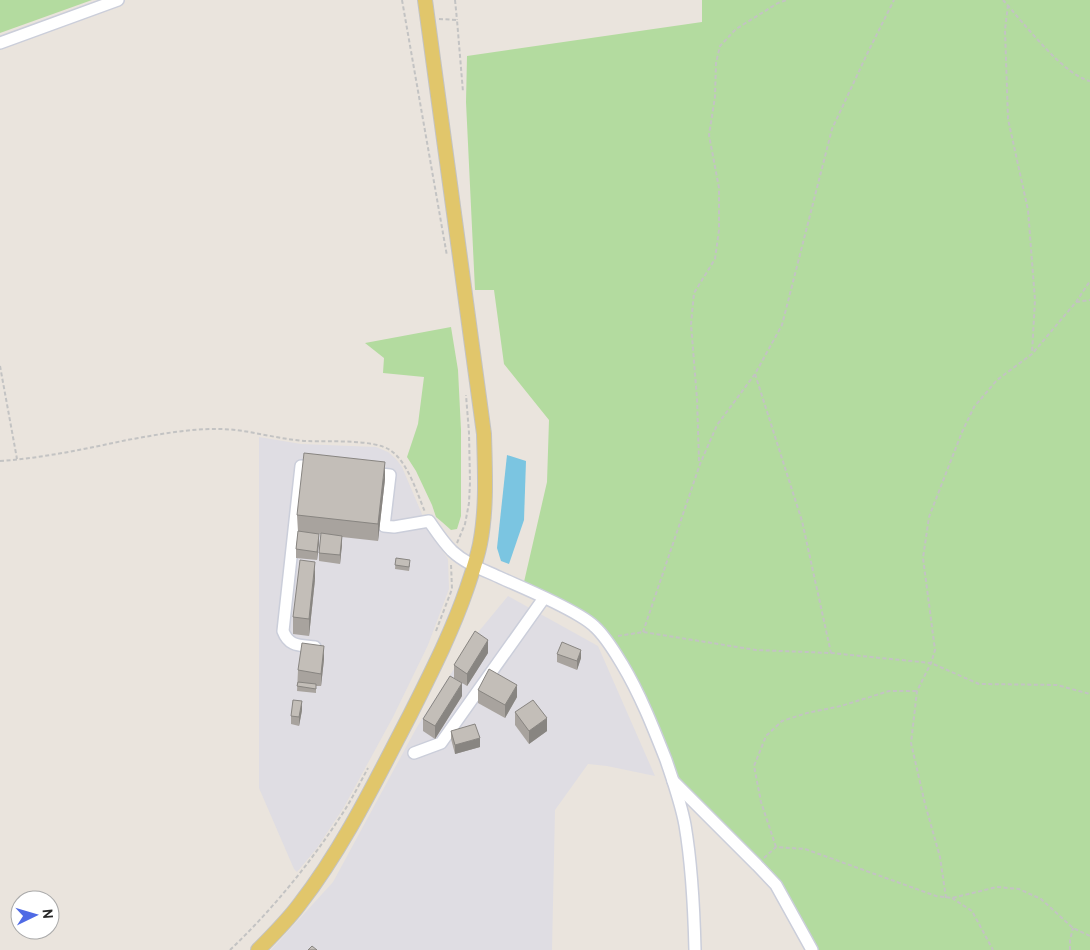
<svg xmlns="http://www.w3.org/2000/svg" width="1090" height="950" font-family="Overpass,sans-serif">
<rect width="100%" height="100%" fill="#eae4dd"/>
<g fill="#dfdde3">
<path d="M 259,437 L 301,444 L 376,447 L 388,452 L 396,459 L 402,467 L 430,533 L 448,559 L 449,589 L 428,645 L 393,717 L 344,807 L 317,848 L 297,872 L 294,869 L 259,788 Z"/>
<path d="M 508,596 L 598,646 L 655,776 L 607,766 L 588,764 L 555,810 L 552,950 L 271,950 L 333,882 L 417,727 L 475,636 Z"/>
</g>
<g fill="#b3db9f">
<path d="M 0,0 L 92,0 L 0,33 Z"/>
<path d="M 702,0 L 1090,0 L 1090,950 L 816,950 L 777,882 L 671,769 L 602,630 L 524,582 L 547,482 L 549,420 L 504,364 L 494,290 L 475,290 L 466,102 L 467,56 L 702,22 Z"/>
<path d="M 451,327 L 458,370 L 461,430 L 461,516 L 457,529 L 451,530 L 442,522 L 436,517 L 432,505 L 416,471 L 407,457 L 418,424 L 424,377 L 383,373 L 384,358 L 365,343 Z"/>
</g>
<path fill="#7bc5e1" d="M 507,455 L 526,461 L 524,520 L 509,564 L 501,561 L 497,548 Z"/>
<g fill="none" stroke-linecap="round" stroke-linejoin="round">
<g stroke="#cbceda" stroke-width="14">
<g id="minor">
<path d="M 0,43 L 118,0"/>
<path d="M 371,473 L 390,475 L 384,526 L 394,527 L 429,521 C 436,531 443,542 452,551 C 466,564 484,570 501,578 C 528,590 555,601 580,616 C 585,619 591,623 595,627 C 606,637 614,651 622,664 C 640,694 653,727 666,760 C 673,781 681,803 685,825 C 692,866 694,909 695,950"/>
<path d="M 315,647 C 300,645 289,647 283,631 L 301,466 L 318,467"/>
<path d="M 414,753 L 441,743 L 544,598"/>
<path d="M 673,781 L 757,865 L 776,885 L 812,950"/>
</g>
</g>
<g stroke="#c3c3c3" stroke-width="16">
<path id="major" d="M 258,950 C 272,936 287,921 299,905 C 344,847 376,780 410,715 C 431,673 452,632 467,588 C 472,573 477,559 480,544 C 487,508 485,471 484,434 L 425,0"/>
</g>
<g stroke="#c3c3c3" stroke-width="2" stroke-dasharray="4 2.5" stroke-linecap="butt">
<path d="M 402,0 L 447,256"/>
<path d="M 455,0 L 457,20"/>
<path d="M 1003,0 C 1022,21 1064,76 1090,81"/>
<path d="M 1008,5 L 1005,30 L 1008,119 L 1028,210 L 1035,300 L 1032,353"/>
<path d="M 439,19 L 457,20 L 463,92"/>
<path d="M 1076,302 L 1090,300"/>
<path d="M 0,366 L 17,459"/>
<path d="M 755,374 L 802,521 L 831,653"/>
<path d="M 0,461 C 43,458 85,449 127,440 C 156,435 185,429 214,429 C 246,428 277,440 308,441 C 330,442 373,439 390,450 C 408,462 417,493 425,512"/>
<path d="M 699,461 L 697,399 L 691,324 L 694,293 L 715,259 L 719,230 L 719,188 L 709,135 L 715,97 L 716,63 L 720,46 L 736,29 L 778,3 L 787,0"/>
<path d="M 457,543 L 465,524 L 469,503 L 470,482 L 469,433 L 466,395"/>
<path d="M 436,631 L 452,589 L 451,564"/>
<path d="M 643,632 L 700,464 L 717,425 L 755,374 L 782,325 L 832,129 L 868,52 L 894,0"/>
<path d="M 618,636 L 643,632 L 756,650 L 831,653 L 931,663 L 979,684 L 1057,685 L 1090,694"/>
<path d="M 776,847 L 761,802 L 754,766 L 766,736 L 782,721 L 807,713 L 841,706 L 889,691 L 917,691"/>
<path d="M 764,858 L 776,847 L 805,849 L 936,896 L 952,898 L 997,887 L 1019,889 L 1041,899 L 1073,928 L 1090,936"/>
<path d="M 946,898 L 940,857 L 925,804 L 911,743 L 917,691 L 931,663 L 935,650 L 923,558 L 929,517 L 962,432 L 974,407 L 997,380 L 1032,354 L 1076,302 L 1090,281"/>
<path d="M 952,898 L 972,911 L 993,950"/>
<path d="M 230,950 C 274,908 313,860 346,808 C 354,795 361,781 368,768"/>
<path d="M 1070,950 L 1070,940 L 1073,928"/>
</g>
<use href="#minor" stroke="#fff" stroke-width="11"/>
<use href="#major" stroke="#e1c66b" stroke-width="14"/>
</g>
<g fill="#a8a39e">
<path d="M 385,479 L 378,541 L 342,537 L 342,544 L 340,564 L 319,561 L 319,553 L 321,534 L 319,534 L 319,542 L 317,560 L 296,558 L 296,549 L 298,532 L 297,515 Z"/>
<path d="M 396,558 L 410,565 L 409,571 L 395,569 Z"/>
<path d="M 315,579 L 309,636 L 293,634 L 293,617 Z"/>
<path d="M 488,653 L 467,686 L 454,678 L 454,665 Z"/>
<path d="M 557,654 L 581,658 L 577,670 L 557,662 Z"/>
<path d="M 324,659 L 321,686 L 316,686 L 316,693 L 297,691 L 298,670 Z"/>
<path d="M 478,690 L 517,697 L 505,718 L 478,703 Z"/>
<path d="M 462,696 L 435,739 L 423,731 L 423,719 Z"/>
<path d="M 302,710 L 299,726 L 291,724 L 291,716 Z"/>
<path d="M 515,712 L 547,731 L 529,744 L 515,725 Z"/>
<path d="M 451,731 L 480,747 L 455,754 L 451,739 Z"/>
</g>
<g fill="#888581">
<path d="M 385,462 L 385,479 L 378,541 L 378,524 Z"/>
<path d="M 319,534 L 319,542 L 317,560 L 317,552 Z"/>
<path d="M 342,536 L 342,544 L 340,564 L 340,555 Z"/>
<path d="M 315,562 L 315,579 L 309,636 L 309,619 Z"/>
<path d="M 488,640 L 488,653 L 467,686 L 467,674 Z"/>
<path d="M 324,646 L 324,659 L 321,686 L 321,674 Z"/>
<path d="M 581,650 L 581,658 L 577,670 L 577,661 Z"/>
<path d="M 462,683 L 462,696 L 435,739 L 435,726 Z"/>
<path d="M 517,685 L 517,697 L 505,718 L 505,705 Z"/>
<path d="M 302,701 L 302,710 L 299,726 L 299,717 Z"/>
<path d="M 547,718 L 547,731 L 529,744 L 529,731 Z"/>
<path d="M 480,738 L 480,747 L 455,754 L 455,745 Z"/>
</g>
<g fill="#c3beb8" stroke="#888581">
<path d="M 304,453 L 385,462 L 378,524 L 297,515 Z"/>
<path d="M 298,531 L 319,534 L 317,552 L 296,549 Z"/>
<path d="M 321,533 L 342,536 L 340,555 L 319,553 Z"/>
<path d="M 396,558 L 410,560 L 409,567 L 395,565 Z"/>
<path d="M 300,560 L 315,562 L 309,619 L 293,617 Z"/>
<path d="M 475,631 L 488,640 L 467,674 L 454,665 Z"/>
<path d="M 562,642 L 581,650 L 577,661 L 557,654 Z"/>
<path d="M 302,643 L 324,646 L 321,674 L 298,670 Z"/>
<path d="M 489,669 L 517,685 L 505,705 L 478,690 Z"/>
<path d="M 450,676 L 462,683 L 435,726 L 423,719 Z"/>
<path d="M 298,682 L 316,684 L 316,689 L 297,686 Z"/>
<path d="M 293,700 L 302,701 L 299,717 L 291,716 Z"/>
<path d="M 533,700 L 547,718 L 529,731 L 515,712 Z"/>
<path d="M 475,724 L 480,738 L 455,745 L 451,731 Z"/>
<path d="M 312,946 L 317,950 L 308,950 Z"/>
</g>
<g transform="translate(35 915) rotate(85)"><circle r="24" fill="#ffffff" stroke="#a9a9a9"/>
<path d="M0-4L9 19L0 12L-9 19Z" fill="#4f6ae5"/>
<text y="-8" font-size="14" font-weight="bold" text-anchor="middle" fill="#292929">N</text>
</g>
</svg>
